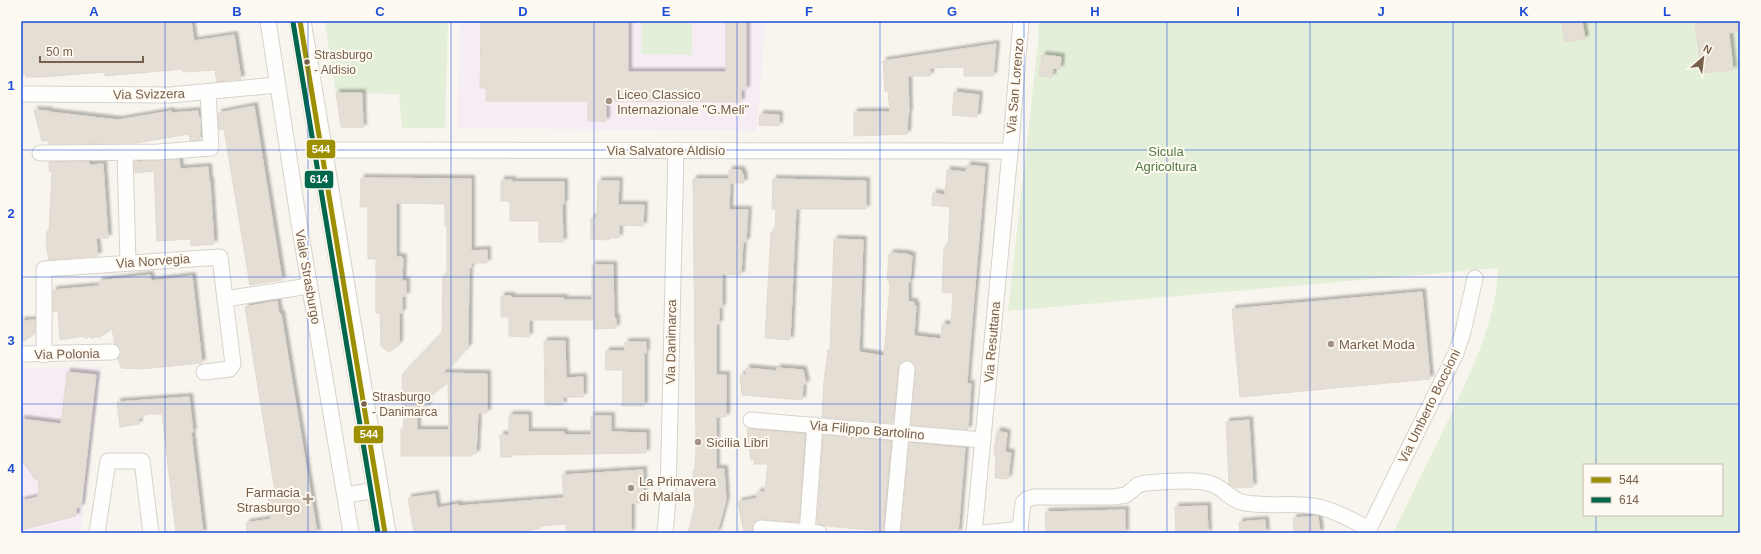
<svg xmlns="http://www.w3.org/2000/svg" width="1761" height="554" font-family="Arial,sans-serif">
<defs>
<filter id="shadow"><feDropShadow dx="3.5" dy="-3.5" stdDeviation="1" flood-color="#0004"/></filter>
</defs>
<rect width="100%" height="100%" fill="#f8f5ee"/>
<g fill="#f6edf4">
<path d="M 460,21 L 765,21 L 757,131 L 458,128 Z"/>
<path d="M 102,367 L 81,530 L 71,533 L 21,533 L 21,368 Z"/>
</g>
<g fill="#e4efd9" fill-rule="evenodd">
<path d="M 641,21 L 692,21 L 692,55 L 641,54 Z"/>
<path d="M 1038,21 L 1740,21 L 1740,533 L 1393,533 C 1410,499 1426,465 1443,431 C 1466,382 1497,323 1498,268 L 1008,311 L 1039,35 ZM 1584,465 L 1722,465 L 1722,515 L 1584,515 Z"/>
<path d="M 448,22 L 445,128 L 402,128 L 399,94 L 336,93 L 325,23 Z"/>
</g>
<g fill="#e5ded5" stroke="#e1d9d0" fill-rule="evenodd" filter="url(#shadow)">
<path d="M 21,21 L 191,22 L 194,41 L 234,35 L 241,79 L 217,82 L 215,70 L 183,72 L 183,69 L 105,76 L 105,72 L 44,77 L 26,77 L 25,74 L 21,75 Z"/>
<path d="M 481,21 L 628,21 L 628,72 L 726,72 L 726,21 L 746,21 L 746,90 L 741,90 L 741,102 L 606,101 L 606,121 L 588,121 L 588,101 L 486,101 L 486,88 L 480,88 Z"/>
<path d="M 1561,21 L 1582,21 L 1585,39 L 1565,42 Z"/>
<path d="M 1713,21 L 1740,21 L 1740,31 L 1729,33 L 1733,70 L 1702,73 L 1695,24 Z"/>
<path d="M 996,44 L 993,76 L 964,76 L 964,67 L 930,68 L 930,76 L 908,76 L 909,113 L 908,113 L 907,134 L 854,136 L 854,112 L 890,112 L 888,91 L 885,91 L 883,61 Z"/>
<path d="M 1042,55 L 1061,57 L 1060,69 L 1053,68 L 1052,77 L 1039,76 Z"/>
<path d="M 954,92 L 979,95 L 977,117 L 952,115 Z"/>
<path d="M 336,93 L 362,93 L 363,128 L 341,127 Z"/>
<path d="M 254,106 L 282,280 L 250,285 L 224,129 L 219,130 L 218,113 Z"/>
<path d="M 34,110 L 49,111 L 49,112 L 118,120 L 171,111 L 171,113 L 198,111 L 198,117 L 200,117 L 200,140 L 190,141 L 189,134 L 136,143 L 49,144 L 49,141 L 42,141 Z"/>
<path d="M 760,114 L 779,115 L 779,126 L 759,125 Z"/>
<path d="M 179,159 L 180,169 L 208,167 L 209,181 L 210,181 L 214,244 L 191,246 L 191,239 L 157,241 L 154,171 L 135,173 L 134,162 Z"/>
<path d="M 49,162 L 89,162 L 90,165 L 103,164 L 108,238 L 96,238 L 98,256 L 49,260 L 46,245 L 47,231 L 49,232 L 52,171 L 49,171 Z"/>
<path d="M 967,165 L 985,167 L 968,369 L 967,384 L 971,384 L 968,430 L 911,425 L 916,369 L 912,362 L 907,360 L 900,364 L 898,368 L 893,423 L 822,417 L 824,381 L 828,350 L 830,350 L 834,239 L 863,240 L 859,352 L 884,356 L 890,284 L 889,284 L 889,280 L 887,280 L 889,255 L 891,253 L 906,254 L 912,256 L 910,282 L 908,282 L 908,302 L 914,302 L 914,305 L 916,306 L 914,336 L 941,339 L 942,324 L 951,325 L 953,293 L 942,292 L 944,247 L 948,247 L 950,207 L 932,205 L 933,193 L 945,195 L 947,170 L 966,172 Z"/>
<path d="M 729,170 L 741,170 L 743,175 L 744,183 L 730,183 L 729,210 L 748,210 L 746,242 L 743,242 L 741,275 L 722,274 L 722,308 L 719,307 L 719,324 L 716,324 L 716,375 L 726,375 L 726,417 L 716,417 L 716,469 L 724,469 L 726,500 L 717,533 L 688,533 L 695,505 L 693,471 L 695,470 L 696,447 L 693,179 L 729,179 Z"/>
<path d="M 361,178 L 471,179 L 471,251 L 487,250 L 487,263 L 471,263 L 471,268 L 469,268 L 468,347 L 443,373 L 487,374 L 487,413 L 478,413 L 476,454 L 472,454 L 472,456 L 401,456 L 401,429 L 404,430 L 402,375 L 442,334 L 443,276 L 447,276 L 447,226 L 445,226 L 445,204 L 396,203 L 396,257 L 402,257 L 403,259 L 402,281 L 406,281 L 406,296 L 402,296 L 402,313 L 399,313 L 399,344 L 389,352 L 381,346 L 380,313 L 376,313 L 376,259 L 368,259 L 368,207 L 360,207 ZM 448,382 L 449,430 L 417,430 L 417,408 L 427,408 L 427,398 Z"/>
<path d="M 773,179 L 866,181 L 866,209 L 796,209 L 790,340 L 765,338 L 771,232 L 775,232 L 776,209 L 772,209 Z"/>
<path d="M 501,180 L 512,180 L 512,182 L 564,182 L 564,204 L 562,204 L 563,242 L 539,242 L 539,221 L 510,221 L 510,201 L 501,201 Z"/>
<path d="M 598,181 L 619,181 L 618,205 L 644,205 L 643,226 L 619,225 L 619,238 L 609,238 L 609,240 L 591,239 L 591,218 L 597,218 Z"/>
<path d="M 592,265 L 613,265 L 614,318 L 616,318 L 616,328 L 594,329 L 594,320 L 529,320 L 529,337 L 509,336 L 509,317 L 501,317 L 501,296 L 511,296 L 512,298 L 564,298 L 564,300 L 592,300 Z"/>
<path d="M 150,275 L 151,281 L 192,276 L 202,363 L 142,369 L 121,368 L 118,358 L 121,351 L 119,347 L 115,344 L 112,329 L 98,338 L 97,336 L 92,339 L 90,336 L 86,339 L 84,336 L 60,340 L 58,311 L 53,312 L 53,290 L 99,286 L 99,281 Z"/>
<path d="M 1422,292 L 1430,379 L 1240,397 L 1232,309 Z"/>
<path d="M 277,301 L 279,314 L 281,314 L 317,533 L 247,533 L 246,523 L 271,519 L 268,500 L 276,498 L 245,307 Z"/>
<path d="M 35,320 L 35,333 L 21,343 L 21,321 Z"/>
<path d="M 544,341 L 565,341 L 566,378 L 583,377 L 583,397 L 563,397 L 563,405 L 545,405 Z"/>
<path d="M 625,342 L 646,342 L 646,353 L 644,353 L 644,406 L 622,406 L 623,370 L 605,370 L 606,351 L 625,351 Z"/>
<path d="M 746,368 L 777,371 L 777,368 L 803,370 L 806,384 L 803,384 L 802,400 L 742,395 L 740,375 L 746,375 Z"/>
<path d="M 67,372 L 96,375 L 81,507 L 76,508 L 76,516 L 21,530 L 21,501 L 38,497 L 39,482 L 34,478 L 21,459 L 21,419 L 61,424 Z"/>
<path d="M 189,397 L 193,432 L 191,432 L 203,533 L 176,533 L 162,414 L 146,414 L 138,420 L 139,424 L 120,427 L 117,402 Z"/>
<path d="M 509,415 L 528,415 L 528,432 L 564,432 L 564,435 L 591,435 L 591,416 L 611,416 L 611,432 L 646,433 L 646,453 L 512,455 L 512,457 L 501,457 L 500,435 L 509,435 Z"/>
<path d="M 1249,420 L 1253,487 L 1235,488 L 1229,484 L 1226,422 Z"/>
<path d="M 747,429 L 805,434 L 799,522 L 758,520 L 752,527 L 754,533 L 744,533 L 738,502 L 757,498 L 757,492 L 765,492 L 768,464 L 754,464 L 755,460 L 751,460 Z"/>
<path d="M 997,431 L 1007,433 L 1005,452 L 1011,453 L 1008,479 L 995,478 L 996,460 L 994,451 Z"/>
<path d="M 823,435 L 891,441 L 883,531 L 825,526 L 817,524 Z"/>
<path d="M 909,443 L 965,448 L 958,533 L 901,533 Z"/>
<path d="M 643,470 L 643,503 L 631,503 L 631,533 L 566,533 L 566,524 L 539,526 L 539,529 L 528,530 L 529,533 L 467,533 L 467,531 L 414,533 L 408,498 L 435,494 L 437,508 L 458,504 L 458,506 L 564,498 L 562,475 Z"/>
<path d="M 1207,506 L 1208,533 L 1176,533 L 1175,507 Z"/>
<path d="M 1125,510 L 1125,533 L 1046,533 L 1045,512 Z"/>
<path d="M 1318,516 L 1320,533 L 1294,533 L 1293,518 Z"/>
<path d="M 1265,520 L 1266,533 L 1240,533 L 1239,522 Z"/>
</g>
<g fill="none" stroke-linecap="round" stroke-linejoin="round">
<g stroke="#d7d2cc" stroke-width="17">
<g id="street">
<path d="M 268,21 L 299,223 L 351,533"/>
<path d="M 21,94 L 170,95 L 277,85"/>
<path d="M 323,150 L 1010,151"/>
<path d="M 40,153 L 158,152 L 211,148 L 208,92"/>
<path d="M 125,153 L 128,263"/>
<path d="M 21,354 L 112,352"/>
<path d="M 44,355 L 44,269 L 220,257 L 225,299 L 309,286"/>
<path d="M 204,372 L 230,369 L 233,364 L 225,299"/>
<path d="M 751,420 L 983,440"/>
<path d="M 345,495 L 378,490"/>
<path d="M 761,528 L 819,533"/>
<path d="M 1020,529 L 1023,503 L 1027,499 L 1034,497 L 1113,497 L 1126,495 L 1138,485 L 1145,483 C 1163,482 1196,478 1212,484 C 1225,489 1231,501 1246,503 C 1270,507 1295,502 1319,507 C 1337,511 1353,521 1369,529 L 1456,353 L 1463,332 L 1475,278"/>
<path d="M 97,533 L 108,461 L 142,461 L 151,533"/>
<path d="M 665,533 L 668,498 L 676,150"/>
<path d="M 807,533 L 815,425"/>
<path d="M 892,533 L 907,369"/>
<path d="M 974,533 L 1012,131 L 1021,21"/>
<path d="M 984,533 L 1020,529 L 1020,533"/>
</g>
</g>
<g stroke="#d6d1c9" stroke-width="23">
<path id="secondary" d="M 300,21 L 385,533"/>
</g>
<use href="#street" stroke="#fefefc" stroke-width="15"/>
<use href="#secondary" stroke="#fefefc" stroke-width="21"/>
<g stroke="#fffaf1" stroke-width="8">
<path id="bus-1" d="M 300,21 L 385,533"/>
</g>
<g stroke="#fffaf1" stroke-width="8">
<path id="bus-2" d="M 293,22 L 378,533"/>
</g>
<use href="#bus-1" stroke="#9c8f00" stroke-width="5"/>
<use href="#bus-2" stroke="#00664c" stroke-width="5"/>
</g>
<path fill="none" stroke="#1d4ed8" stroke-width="1" stroke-opacity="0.55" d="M 165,21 L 165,533M 308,21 L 308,533M 451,21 L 451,533M 594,21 L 594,533M 737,21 L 737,533M 880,21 L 880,533M 1024,21 L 1024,533M 1167,21 L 1167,533M 1310,21 L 1310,533M 1453,21 L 1453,533M 1596,21 L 1596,465M 21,150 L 1740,150M 21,277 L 1740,277M 21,404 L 1740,404M 1596,515 L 1596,533"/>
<g fill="#77604d" stroke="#fffaf1" stroke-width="1.5">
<circle cx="307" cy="62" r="3.5"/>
<circle cx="364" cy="404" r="3.5"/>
</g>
<g fill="#a49485" stroke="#fffaf1" stroke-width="1.5">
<circle cx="609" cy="101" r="4"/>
<circle cx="1331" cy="344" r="4"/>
<circle cx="698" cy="442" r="4"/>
<circle cx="631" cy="488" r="4"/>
<path d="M306 493h4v4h4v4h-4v4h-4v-4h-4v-4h4z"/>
</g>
<g text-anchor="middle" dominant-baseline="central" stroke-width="4" stroke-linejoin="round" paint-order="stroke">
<g font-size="12" fill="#77604d" stroke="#fffaf1" text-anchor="start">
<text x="314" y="55">Strasburgo<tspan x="314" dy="15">- Aldisio</tspan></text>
<text x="372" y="397">Strasburgo<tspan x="372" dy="15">- Danimarca</tspan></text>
</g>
<g font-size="13" fill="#77604d" stroke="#fffaf1">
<text transform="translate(1015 86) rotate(-85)">Via San Lorenzo</text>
<text transform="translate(149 94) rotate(-1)">Via Svizzera</text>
<text x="666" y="150">Via Salvatore Aldisio</text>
<text transform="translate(153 261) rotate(-4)">Via Norvegia</text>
<text transform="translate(308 277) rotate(80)">Viale Strasburgo</text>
<text transform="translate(671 342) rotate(-89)">Via Danimarca</text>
<text transform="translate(992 342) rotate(-85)">Via Resuttana</text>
<text transform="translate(67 354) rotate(-1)">Via Polonia</text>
<text transform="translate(1429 406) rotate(-64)">Via Umberto Boccioni</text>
<text transform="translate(867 430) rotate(5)">Via Filippo Bartolino</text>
</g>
<g font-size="13" fill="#77604d" stroke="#fffaf1" text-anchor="start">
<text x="617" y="94">Liceo Classico<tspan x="617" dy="15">Internazionale "G.Meli"</tspan></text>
<text x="1339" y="344">Market Moda</text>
<text x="706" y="442">Sicilia Libri</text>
<text x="639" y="481">La Primavera<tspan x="639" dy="15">di Malala</tspan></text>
<text x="300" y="492" text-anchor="end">Farmacia<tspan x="300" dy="15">Strasburgo</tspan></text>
</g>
<g font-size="13" fill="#517c45" stroke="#fffaf1">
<text x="1166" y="151">Sicula<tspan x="1166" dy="15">Agricoltura</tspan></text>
</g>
</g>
<g stroke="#fffaf1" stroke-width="1.5">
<rect x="306" y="139" width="30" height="20" rx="4" fill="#9c8f00"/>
<rect x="304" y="170" width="30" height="19" rx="4" fill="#00664c"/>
<rect x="353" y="425" width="31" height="19" rx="4" fill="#9c8f00"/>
</g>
<g font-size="11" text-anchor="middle" font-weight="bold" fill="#fff">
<text x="321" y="153">544</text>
<text x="319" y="183">614</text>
<text x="369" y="438">544</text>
</g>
<rect width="1761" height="554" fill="none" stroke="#fffaf1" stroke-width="44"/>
<rect x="1583" y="464" width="140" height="52" fill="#fffaf1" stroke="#c9bcaf"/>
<rect x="1591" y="477" width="20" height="6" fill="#9c8f00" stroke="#c9bcaf"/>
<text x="1619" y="484" font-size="12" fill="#77604d">544</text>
<rect x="1591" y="497" width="20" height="6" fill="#00664c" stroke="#c9bcaf"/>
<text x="1619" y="504" font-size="12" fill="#77604d">614</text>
<g transform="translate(1703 58) rotate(28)" stroke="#fffaf1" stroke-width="3" paint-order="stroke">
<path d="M0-3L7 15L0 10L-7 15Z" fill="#77604d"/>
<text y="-6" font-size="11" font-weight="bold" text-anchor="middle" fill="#77604d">N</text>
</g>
<path d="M40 56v6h103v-6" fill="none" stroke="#77604d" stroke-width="2"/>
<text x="46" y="56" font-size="12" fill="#77604d" stroke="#fffaf1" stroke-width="3" paint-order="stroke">50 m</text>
<rect x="22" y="22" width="1717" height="510" fill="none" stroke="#1d4ed8" stroke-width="1.5"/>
<g font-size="13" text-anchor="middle" font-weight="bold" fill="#1d4ed8">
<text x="94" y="16">A</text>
<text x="237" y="16">B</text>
<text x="380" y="16">C</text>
<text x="523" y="16">D</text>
<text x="666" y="16">E</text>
<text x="809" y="16">F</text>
<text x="952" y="16">G</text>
<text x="1095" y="16">H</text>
<text x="1238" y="16">I</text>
<text x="1381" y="16">J</text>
<text x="1524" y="16">K</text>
<text x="1667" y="16">L</text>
<text x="11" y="90">1</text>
<text x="11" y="218">2</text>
<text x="11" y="345">3</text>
<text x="11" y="473">4</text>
</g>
</svg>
